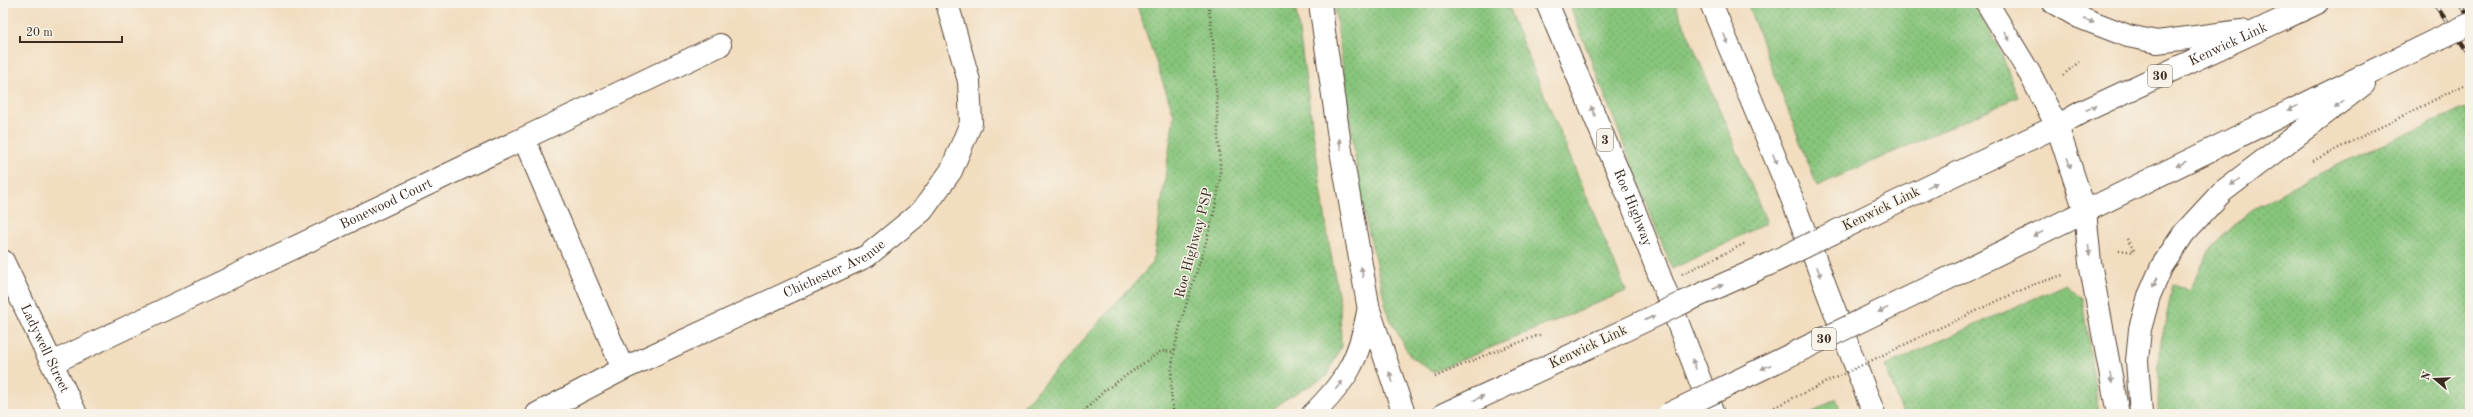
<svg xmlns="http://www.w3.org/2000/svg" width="2473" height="417" font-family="'Old Standard TT',serif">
<defs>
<pattern id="grass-dots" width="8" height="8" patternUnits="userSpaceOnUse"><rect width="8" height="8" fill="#87c57c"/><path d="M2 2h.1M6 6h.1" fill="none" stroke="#70a065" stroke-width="1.8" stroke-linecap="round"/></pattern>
</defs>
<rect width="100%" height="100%" fill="#f7f3e8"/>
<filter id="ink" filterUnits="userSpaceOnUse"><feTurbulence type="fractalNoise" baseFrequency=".025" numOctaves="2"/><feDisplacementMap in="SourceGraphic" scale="8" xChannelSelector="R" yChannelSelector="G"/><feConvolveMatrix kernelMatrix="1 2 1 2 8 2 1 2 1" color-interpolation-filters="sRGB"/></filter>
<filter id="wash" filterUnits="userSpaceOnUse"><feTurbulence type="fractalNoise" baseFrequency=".012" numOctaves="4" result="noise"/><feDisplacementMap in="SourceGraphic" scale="16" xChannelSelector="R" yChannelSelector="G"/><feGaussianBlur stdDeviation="0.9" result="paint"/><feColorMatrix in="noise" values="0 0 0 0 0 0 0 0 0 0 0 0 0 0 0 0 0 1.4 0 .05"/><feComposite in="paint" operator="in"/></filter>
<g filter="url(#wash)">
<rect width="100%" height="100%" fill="#f2ddbf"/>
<g fill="url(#grass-dots)" stroke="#61784d">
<path d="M 1136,3 L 1295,3 L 1328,237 L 1340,305 L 1341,346 L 1327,376 L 1284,400 L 1268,414 L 1016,414 L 1153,263 L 1174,115 Z"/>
<path d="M 1334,3 L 1506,3 L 1626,291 L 1433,372 L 1410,356 L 1388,315 L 1361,199 Z"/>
<path d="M 1569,3 L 1675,3 L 1767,223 L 1672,269 Z"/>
<path d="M 1747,3 L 1973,3 L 2000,50 L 2018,97 L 1817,186 Z"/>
<path d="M 2470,106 L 2470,414 L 2158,414 L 2159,352 L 2173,285 L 2189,290 L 2211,248 L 2248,212 L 2308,178 Z"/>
<path d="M 2066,284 L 2082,298 L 2099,414 L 1903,414 L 1885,366 Z"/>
<path d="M 1836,398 L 1842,414 L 1811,414 Z"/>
</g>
</g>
<g filter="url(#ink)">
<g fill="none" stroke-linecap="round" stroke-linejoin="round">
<g stroke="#564536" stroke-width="24">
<g id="street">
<path d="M 524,139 L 623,369"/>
<path id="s1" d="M 3,261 L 76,414"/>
<path id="s2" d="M 52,363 L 720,45"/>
<path id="s3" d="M 537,414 L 623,369 L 867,256 L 922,211 L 951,171 L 971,123 L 969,81 L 947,3"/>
</g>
</g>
<g stroke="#564536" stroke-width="24">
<g id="highway">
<path d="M 1320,3 L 1340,145 L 1369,310 L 1404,414"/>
<path id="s4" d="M 1547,3 L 1633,207 L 1713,414"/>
<path d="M 1711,3 L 1791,196 L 1874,414"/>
<path d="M 1987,3 L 2030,74 L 2057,126 L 2085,211 L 2090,263 L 2118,414"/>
<path d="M 2054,3 L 2079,17 L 2128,36 L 2157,42 L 2242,31"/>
<path id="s5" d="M 1884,208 L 2057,126 L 2082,112 L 2317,3"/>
<path d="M 1918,293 L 2438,39"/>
<path d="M 1682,303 L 1767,265"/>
<path d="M 1313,414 C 1347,380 1359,359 1368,312"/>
<path d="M 1444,414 L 1602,341"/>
<path d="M 2141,414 L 2137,361 L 2140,329 L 2149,296 L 2162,266 L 2184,233 L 2222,192 L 2364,84"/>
</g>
</g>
<g stroke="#564536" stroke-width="2.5" stroke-dasharray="1 3" stroke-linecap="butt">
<path d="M 2189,3 L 2204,3"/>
<path d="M 2063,75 L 2079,62"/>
<path d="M 2313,161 L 2470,82"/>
<path d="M 2127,239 L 2135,252"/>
<path d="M 2119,250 L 2135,252"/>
<path d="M 1933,331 L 2032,285 L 2063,275"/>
<path d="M 1435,377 L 1483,356 L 1542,334"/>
<path d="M 1081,414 L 1104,391 L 1161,351 L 1173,352"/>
<path d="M 1174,414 C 1158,344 1211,257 1219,184 C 1222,167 1218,147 1218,130 C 1216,87 1215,45 1208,3"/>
<path d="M 1279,414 L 1284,409"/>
</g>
<use href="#street" stroke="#fff" stroke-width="22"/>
<use href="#highway" stroke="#fff" stroke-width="22"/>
<g stroke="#3b2a1e" stroke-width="4.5">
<g id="rail">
<path d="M 2434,3 L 2470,55"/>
<path d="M 2459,3 L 2470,18"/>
</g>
</g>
<use href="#rail" stroke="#f7f3e8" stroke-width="3" stroke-dasharray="9" stroke-linecap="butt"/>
<g stroke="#564536" stroke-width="24" stroke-linecap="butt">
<g id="highway-bridge">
<path d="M 2438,39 L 2470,24"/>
<path d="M 1767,265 L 1884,208"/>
<path d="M 1602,341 L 1682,303"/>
<path d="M 1669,414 L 1918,293"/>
</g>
</g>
<g stroke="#564536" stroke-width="2.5" stroke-dasharray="1 3" stroke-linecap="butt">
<path d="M 1682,274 L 1746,243"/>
<path d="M 1760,414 L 1933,331"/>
</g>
<use href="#highway-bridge" stroke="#fff" stroke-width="22"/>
</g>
<defs><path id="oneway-solid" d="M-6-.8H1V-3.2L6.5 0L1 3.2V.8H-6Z"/></defs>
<g fill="#a79f9a">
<use href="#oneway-solid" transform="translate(2089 21) rotate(21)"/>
<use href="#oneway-solid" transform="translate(2007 36) rotate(59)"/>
<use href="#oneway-solid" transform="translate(1726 39) rotate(68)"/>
<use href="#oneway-solid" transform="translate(2339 104) rotate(143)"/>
<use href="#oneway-solid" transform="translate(2091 108) rotate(-25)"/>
<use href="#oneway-solid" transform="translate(2293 108) rotate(154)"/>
<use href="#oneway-solid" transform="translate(1593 111) rotate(-113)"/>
<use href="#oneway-solid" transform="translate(1340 144) rotate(-99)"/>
<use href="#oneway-solid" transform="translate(1775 159) rotate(68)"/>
<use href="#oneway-solid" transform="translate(2069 163) rotate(72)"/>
<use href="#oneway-solid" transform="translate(2181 164) rotate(153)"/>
<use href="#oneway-solid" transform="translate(2235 182) rotate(143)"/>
<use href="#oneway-solid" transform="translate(1932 185) rotate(-26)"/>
<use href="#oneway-solid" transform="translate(2038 234) rotate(154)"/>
<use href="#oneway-solid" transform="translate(2089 250) rotate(85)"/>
<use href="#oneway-solid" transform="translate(1362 272) rotate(-100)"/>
<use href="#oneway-solid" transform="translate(1819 272) rotate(69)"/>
<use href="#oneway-solid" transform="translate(2155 282) rotate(113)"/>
<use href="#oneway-solid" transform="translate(1718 287) rotate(-24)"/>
<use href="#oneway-solid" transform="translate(1883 310) rotate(154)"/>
<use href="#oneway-solid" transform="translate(1650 318) rotate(-25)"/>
<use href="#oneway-solid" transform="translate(1694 364) rotate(-111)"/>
<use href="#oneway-solid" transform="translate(1766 367) rotate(154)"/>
<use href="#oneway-solid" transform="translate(1391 377) rotate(-108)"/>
<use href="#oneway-solid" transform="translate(2111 378) rotate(79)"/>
<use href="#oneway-solid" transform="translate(1339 385) rotate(-51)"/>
<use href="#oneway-solid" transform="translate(1479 398) rotate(-25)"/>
</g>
</g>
<g text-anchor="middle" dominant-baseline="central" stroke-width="3" stroke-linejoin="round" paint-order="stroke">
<g fill="#f7f3e8" stroke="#73665b" stroke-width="1">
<rect x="2148" y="65" width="24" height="22" rx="3"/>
<rect x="1597" y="129" width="16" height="22" rx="3"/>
<rect x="1812" y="328" width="24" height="22" rx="3"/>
</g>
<g font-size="13" font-weight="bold" fill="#3b2a1e">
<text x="2160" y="76">30</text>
<text x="1605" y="140">3</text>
<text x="1824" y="339">30</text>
</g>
<g font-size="14" fill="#3b2a1e" stroke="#f7f3e8">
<text stroke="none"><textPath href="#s5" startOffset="381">Kenwick Link</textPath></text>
<text stroke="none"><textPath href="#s2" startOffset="370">Bonewood Court</textPath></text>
<text stroke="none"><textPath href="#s4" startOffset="222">Roe Highway</textPath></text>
<text transform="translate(1881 209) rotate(-26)">Kenwick Link</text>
<text transform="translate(1194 243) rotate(-75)">Roe Highway PSP</text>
<text stroke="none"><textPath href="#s3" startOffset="331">Chichester Avenue</textPath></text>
<text transform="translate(1588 347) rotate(-25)">Kenwick Link</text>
<text stroke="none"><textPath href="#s1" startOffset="97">Ladywell Street</textPath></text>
</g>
</g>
<rect width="2473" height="417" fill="none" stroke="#f7f3e8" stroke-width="16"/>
<g transform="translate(2435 379) rotate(289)" stroke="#f7f3e8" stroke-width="3" paint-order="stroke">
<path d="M0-3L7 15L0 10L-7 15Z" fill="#3b2a1e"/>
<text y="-6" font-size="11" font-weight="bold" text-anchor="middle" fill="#3b2a1e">N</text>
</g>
<path d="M20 36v6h102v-6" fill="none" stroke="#3b2a1e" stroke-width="2"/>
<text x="26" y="36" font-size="12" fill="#3b2a1e" stroke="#f7f3e8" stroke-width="3" paint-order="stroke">20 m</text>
</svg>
